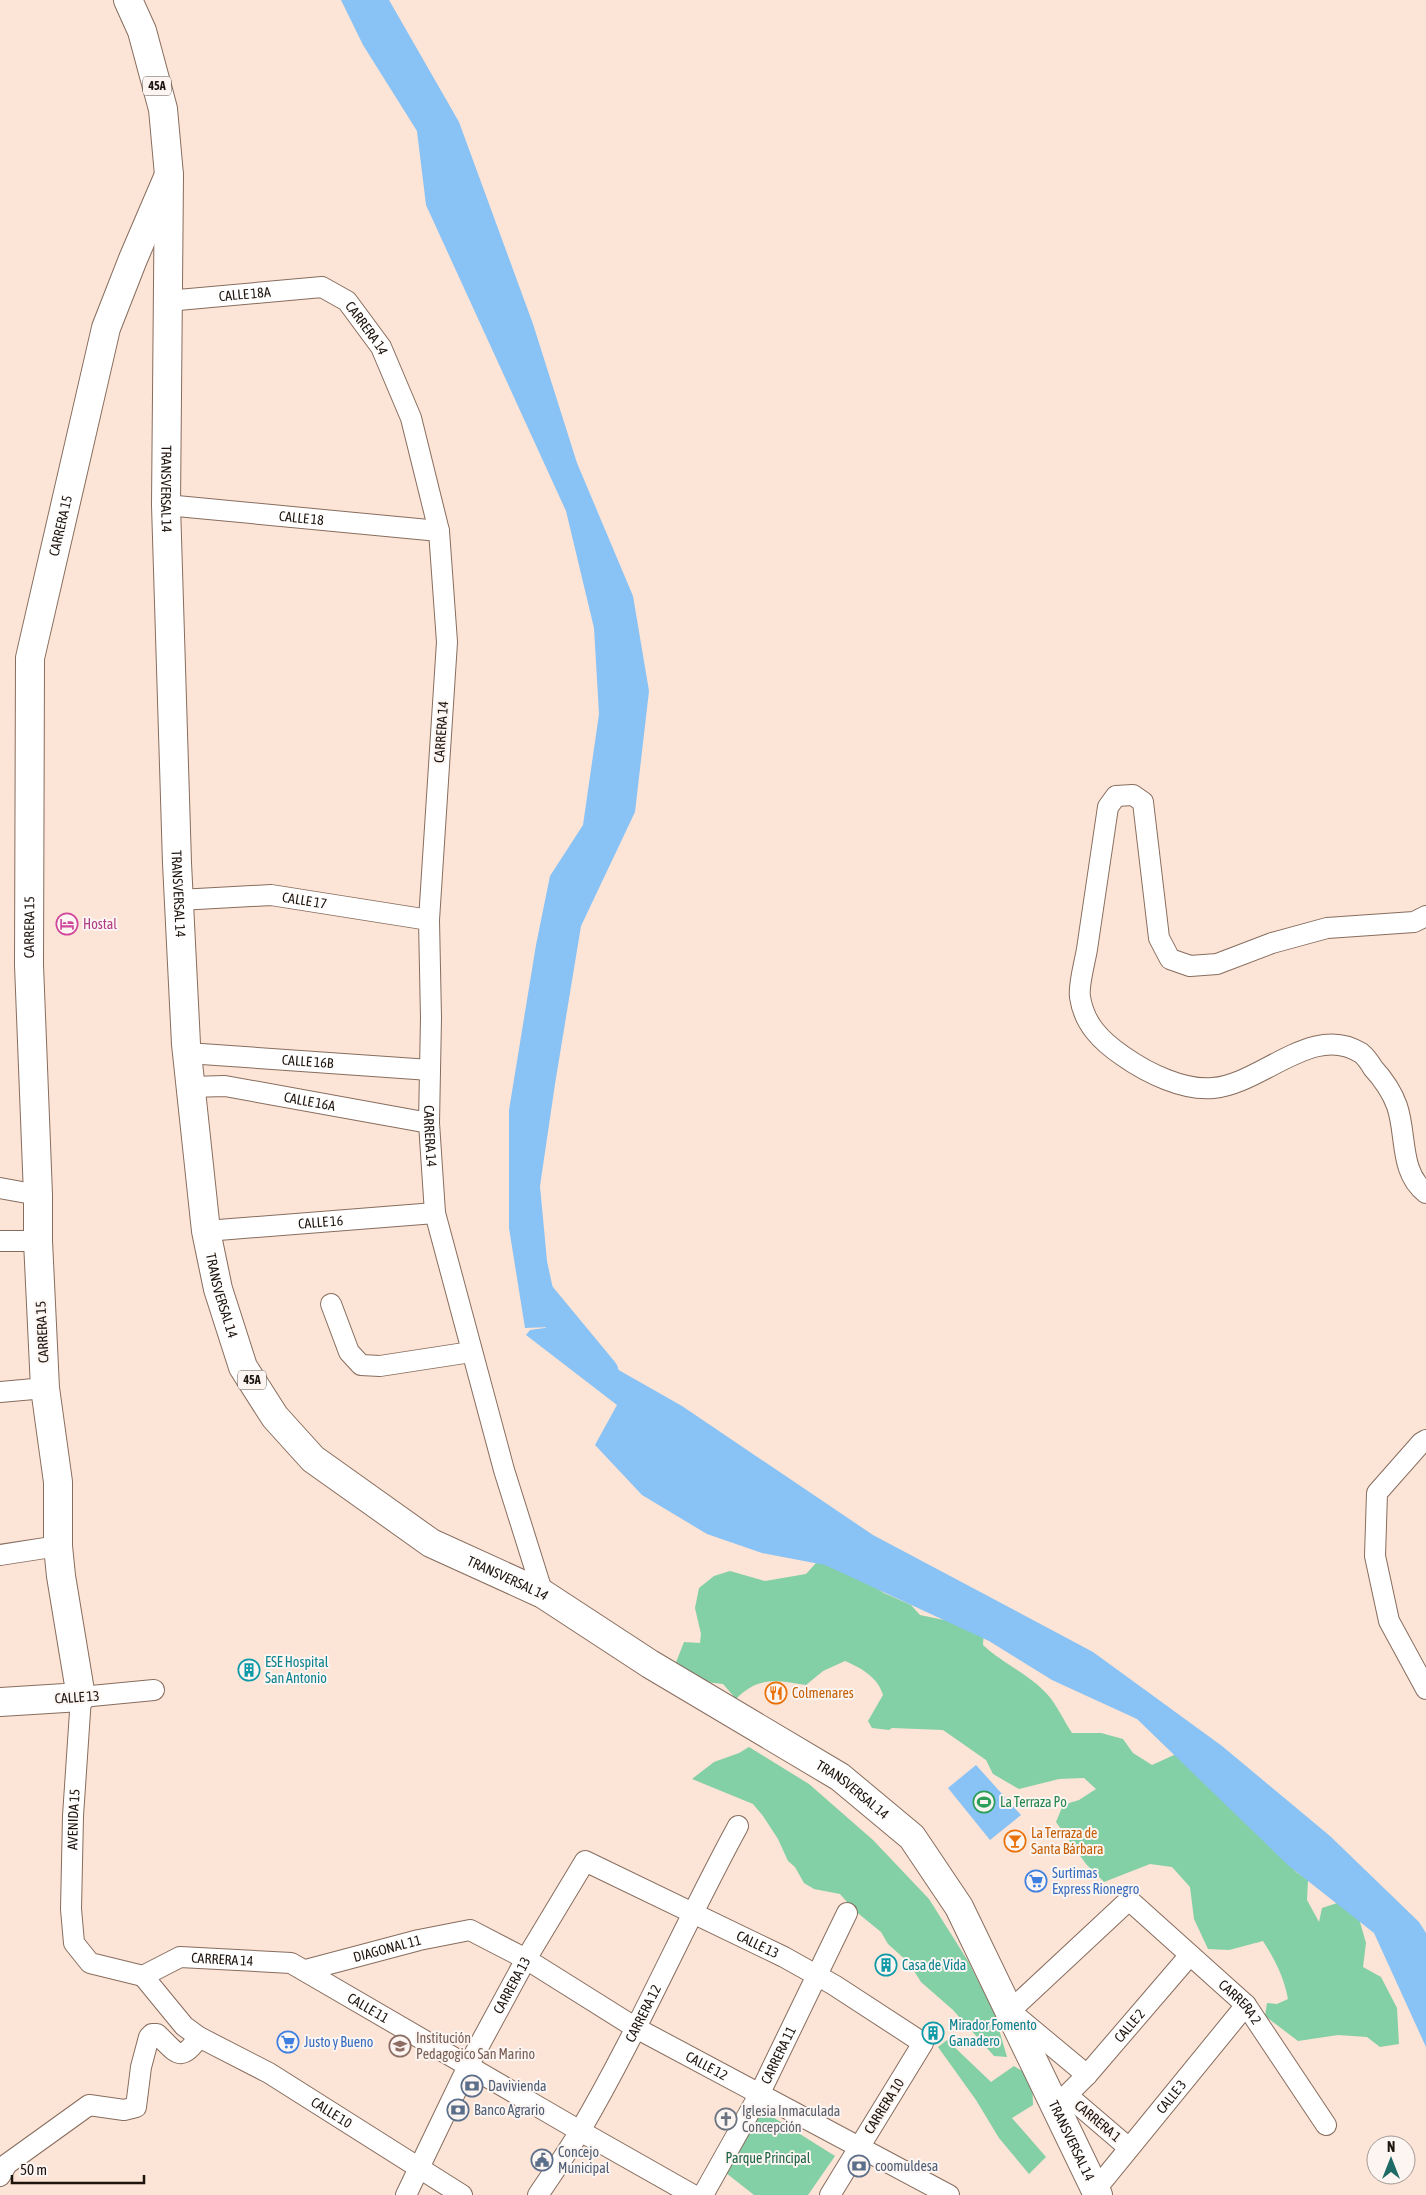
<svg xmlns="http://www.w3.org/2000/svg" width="1426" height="2195" font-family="'Asap Condensed',sans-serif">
<rect width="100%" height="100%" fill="#fce4d6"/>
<g fill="#83cfa6">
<path d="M 816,1563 L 838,1564 L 884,1593 L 911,1605 L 920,1615 L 944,1620 L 956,1610 L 984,1628 L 983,1645 C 1002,1663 1029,1674 1047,1694 C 1057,1705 1064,1721 1072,1733 L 1101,1733 L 1123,1739 L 1133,1753 L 1152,1765 L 1174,1755 L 1197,1756 L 1296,1872 L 1308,1880 L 1307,1900 L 1319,1922 L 1322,1908 L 1337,1903 L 1356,1908 L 1366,1943 L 1363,1967 L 1381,1977 L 1397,2008 L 1399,2044 L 1380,2047 L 1367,2037 L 1338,2035 L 1298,2041 L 1265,2016 L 1267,2003 L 1277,2004 L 1288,1999 C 1284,1977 1275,1960 1263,1941 L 1229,1950 L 1208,1949 L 1194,1919 L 1190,1887 L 1172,1867 L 1150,1864 L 1104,1882 L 1086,1864 L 1056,1822 L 1063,1805 L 1079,1800 L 1096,1789 L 1084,1778 L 1059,1779 L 1019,1789 L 993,1774 L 986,1760 L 943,1730 L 892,1728 L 889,1730 L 872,1728 L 868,1721 L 883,1695 C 878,1677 861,1668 845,1661 L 823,1671 L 806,1685 C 778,1680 758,1676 736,1699 L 723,1684 L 697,1681 L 673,1670 L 684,1642 L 700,1643 L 701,1634 L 695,1608 L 699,1588 L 714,1576 L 730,1571 L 765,1581 L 806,1574 Z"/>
<path d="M 749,1747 L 809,1784 L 873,1840 L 929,1899 L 968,1961 L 994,2012 L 1007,2057 L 994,2056 L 953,2010 L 921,1982 L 909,1963 L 888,1944 L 881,1932 L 854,1910 L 840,1894 L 814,1889 L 804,1883 L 795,1867 L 788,1861 L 778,1839 L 763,1816 L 753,1804 L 692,1779 L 714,1762 L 739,1753 Z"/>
<path d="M 947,2040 L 991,2082 L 1014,2066 L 1032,2077 L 1033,2105 L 1012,2118 L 1046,2157 L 1029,2174 L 999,2138 L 976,2100 L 938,2047 Z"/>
<path d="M 752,2104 L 835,2156 L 808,2195 L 754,2195 L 721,2169 Z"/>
</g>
<g fill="#89c2f4">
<path d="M 341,0 L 389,0 L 459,122 L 533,324 L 577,463 L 633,596 L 649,691 L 635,812 L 581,926 L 555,1084 L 540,1186 L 547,1261 L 561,1326 L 594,1356 L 682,1406 L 873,1535 L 1093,1652 L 1222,1746 L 1330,1836 L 1419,1922 L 1426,1933 L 1426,2047 L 1374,1933 L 1289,1866 L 1137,1719 L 1052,1680 L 989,1641 L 825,1565 L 762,1553 L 707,1534 L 642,1495 L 595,1445 L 617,1405 L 526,1335 L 530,1330 L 552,1327 L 525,1328 L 509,1228 L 509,1110 L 536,945 L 550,876 L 583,825 L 599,714 L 594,628 L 566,511 L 426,205 L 417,131 L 363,45 Z"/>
<path d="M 976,1765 L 1021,1815 L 990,1840 L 948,1788 Z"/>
</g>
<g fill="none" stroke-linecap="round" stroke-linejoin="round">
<path stroke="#89c2f4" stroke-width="31" d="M 535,1287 L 536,1291 L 603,1372"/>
<g stroke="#876d5e" stroke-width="22">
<g id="street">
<path id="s1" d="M 167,301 L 322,287 L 347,301 L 381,347 L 411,418 L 439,531 L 447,642 L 429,920 L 431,1018 L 429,1123 L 435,1213 L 504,1470 L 543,1594"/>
<path id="s2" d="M 166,505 L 439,531"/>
<path id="s3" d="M 179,900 L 271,895 L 429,920"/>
<path d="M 1426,916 L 1414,922 L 1327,928 L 1272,943 L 1217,964 L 1190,966 L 1170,959 L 1159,938 L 1143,802 L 1133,795 L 1116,796 L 1108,807 C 1101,854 1094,901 1087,949 C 1085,962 1078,985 1080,997 C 1084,1024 1101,1041 1123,1056 C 1147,1073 1184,1091 1213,1088 C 1262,1084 1313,1022 1361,1053 C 1366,1057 1370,1063 1373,1068 C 1383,1079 1392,1092 1397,1106 C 1407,1135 1399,1172 1426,1193"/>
<path id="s4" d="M 187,1053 L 430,1070"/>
<path id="s5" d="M 190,1087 L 225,1086 L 429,1123"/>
<path d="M 0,1188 L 38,1195"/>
<path id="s6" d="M 206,1231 L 435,1213"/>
<path d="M 0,1241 L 38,1241"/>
<path d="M 331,1304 L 349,1352 L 361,1365 L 380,1366 L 471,1352"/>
<path d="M 0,1392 L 45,1388"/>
<path d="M 1426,1440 L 1421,1443 L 1377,1493 L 1375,1556 L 1389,1621 L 1426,1689"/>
<path d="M 0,1555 L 58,1546"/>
<path id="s7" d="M 306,1970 L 419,1940 L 470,1930 L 526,1959 L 636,2028 L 949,2195"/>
<path id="s8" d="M 143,1976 L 180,1957 L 291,1963 L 580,2131 L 693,2195"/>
<path id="s9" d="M 143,1976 L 90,1963 L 74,1943 L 71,1909 L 73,1816 L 81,1697 L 154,1690"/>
<path id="s10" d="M 143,1976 L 184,2026 L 199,2037 L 269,2073 L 462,2195"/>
<path id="s11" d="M 1087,2075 L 1010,2011 L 1129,1900 L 1246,2005 L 1326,2125"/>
<path id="s12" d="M 1129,2148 L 1067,2095 L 1087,2075 L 1190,1955"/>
<path d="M 0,2176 L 7,2164 L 89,2105 L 124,2110 L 136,2107 L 141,2067 L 149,2037 L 152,2034 L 157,2034 C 177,2053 180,2064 199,2037"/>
<path id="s13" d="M 1096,2189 L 1246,2005"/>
<path id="s14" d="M 406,2195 L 468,2066 L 526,1959 L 585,1861 L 784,1957 L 834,1985 L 923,2043 L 830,2195"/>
<path id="s15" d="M 538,2195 C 552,2174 567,2153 580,2131 C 638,2032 683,1927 738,1826"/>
<path id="s16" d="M 703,2195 L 759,2095 L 847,1913"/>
</g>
</g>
<g stroke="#876d5e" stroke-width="30">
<g id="secondary">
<path id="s17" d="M 0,1702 L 81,1697 L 61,1576 L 58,1546 L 58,1482 L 45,1388 L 38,1241 L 38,1195 L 29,965 L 30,658 L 106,328 L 133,259 L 169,175"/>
</g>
</g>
<g stroke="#876d5e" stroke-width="30">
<g id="highway">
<path id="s18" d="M 128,0 L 142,31 L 163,109 L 169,175 L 166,505 L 177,863 L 186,1044 L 206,1231 L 218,1289 L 243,1367 L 275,1417 L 313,1459 L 431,1543 L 543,1594 L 650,1664 L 840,1777 L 912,1837 L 959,1907 L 1098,2195"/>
</g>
</g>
<use href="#street" stroke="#fff" stroke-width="20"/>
<use href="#secondary" stroke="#fff" stroke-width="28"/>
<use href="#highway" stroke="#fff" stroke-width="28"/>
</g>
<defs>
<g id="hotel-ring" transform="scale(1.125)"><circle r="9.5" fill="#fcf5f2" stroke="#d1479c" stroke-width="1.5"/><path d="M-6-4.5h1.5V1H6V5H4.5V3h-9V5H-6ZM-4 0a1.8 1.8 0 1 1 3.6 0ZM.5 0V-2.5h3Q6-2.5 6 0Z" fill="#d1479c"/></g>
<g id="building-ring" transform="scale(1.125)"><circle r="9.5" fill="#fcf5f2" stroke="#0f9aa8" stroke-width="1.5"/><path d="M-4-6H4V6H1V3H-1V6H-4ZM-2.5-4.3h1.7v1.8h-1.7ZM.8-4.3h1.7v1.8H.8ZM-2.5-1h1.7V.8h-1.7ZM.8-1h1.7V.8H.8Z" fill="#0f9aa8"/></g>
<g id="restaurant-ring" transform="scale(1.125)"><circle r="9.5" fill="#fcf5f2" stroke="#e8710a" stroke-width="1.5"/><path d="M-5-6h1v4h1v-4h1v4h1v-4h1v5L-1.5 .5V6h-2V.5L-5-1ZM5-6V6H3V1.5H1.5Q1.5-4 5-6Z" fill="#e8710a"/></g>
<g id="stadium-ring" transform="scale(1.125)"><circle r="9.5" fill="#fcf5f2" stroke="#2e9e5b" stroke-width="1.5"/><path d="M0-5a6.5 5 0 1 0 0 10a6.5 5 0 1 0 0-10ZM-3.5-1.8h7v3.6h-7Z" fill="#2e9e5b"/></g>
<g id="bar-ring" transform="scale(1.125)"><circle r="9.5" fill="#fcf5f2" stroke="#e8710a" stroke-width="1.5"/><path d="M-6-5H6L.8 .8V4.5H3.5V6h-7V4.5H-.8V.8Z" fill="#e8710a"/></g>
<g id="supermarket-ring" transform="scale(1.125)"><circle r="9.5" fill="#fcf5f2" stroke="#3f7fe0" stroke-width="1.5"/><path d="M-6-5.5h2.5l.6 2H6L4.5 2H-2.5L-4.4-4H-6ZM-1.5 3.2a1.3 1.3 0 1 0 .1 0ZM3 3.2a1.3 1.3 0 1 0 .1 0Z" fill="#3f7fe0"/></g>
<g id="school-ring" transform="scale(1.125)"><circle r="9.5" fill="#fcf5f2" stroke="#8d6e63" stroke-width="1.5"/><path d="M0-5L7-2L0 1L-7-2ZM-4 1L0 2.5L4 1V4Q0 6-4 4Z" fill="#8d6e63"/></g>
<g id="bank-ring" transform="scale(1.125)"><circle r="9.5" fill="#fcf5f2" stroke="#5c6f8a" stroke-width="1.5"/><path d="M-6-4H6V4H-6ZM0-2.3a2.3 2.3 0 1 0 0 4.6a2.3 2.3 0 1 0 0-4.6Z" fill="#5c6f8a"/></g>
<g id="church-ring" transform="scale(1.125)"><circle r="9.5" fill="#fcf5f2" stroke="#6b7280" stroke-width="1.5"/><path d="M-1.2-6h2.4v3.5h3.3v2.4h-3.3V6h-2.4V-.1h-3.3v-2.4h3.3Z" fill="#6b7280"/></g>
<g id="civic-ring" transform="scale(1.125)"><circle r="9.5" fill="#fcf5f2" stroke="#5c6f8a" stroke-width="1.5"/><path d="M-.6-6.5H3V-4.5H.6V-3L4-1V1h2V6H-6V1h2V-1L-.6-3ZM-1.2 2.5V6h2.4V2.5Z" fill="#5c6f8a"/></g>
</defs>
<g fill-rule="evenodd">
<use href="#hotel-ring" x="67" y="924"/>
<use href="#building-ring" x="249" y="1670"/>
<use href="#restaurant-ring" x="776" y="1693"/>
<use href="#stadium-ring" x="984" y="1802"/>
<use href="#bar-ring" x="1015" y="1841"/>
<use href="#supermarket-ring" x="1036" y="1881"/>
<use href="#building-ring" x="886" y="1965"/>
<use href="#building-ring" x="933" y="2033"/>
<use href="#supermarket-ring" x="288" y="2042"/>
<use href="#school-ring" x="400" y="2046"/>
<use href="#bank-ring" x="472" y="2086"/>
<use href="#bank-ring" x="458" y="2110"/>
<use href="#church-ring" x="726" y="2119"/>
<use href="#civic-ring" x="542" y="2160"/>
<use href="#bank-ring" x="859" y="2166"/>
</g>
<g text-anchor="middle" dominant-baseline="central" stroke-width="4" stroke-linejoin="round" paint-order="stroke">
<g fill="#fcf5f2" stroke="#615852" stroke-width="1">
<rect x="143" y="76.5" width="28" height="19" rx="4"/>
<rect x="238" y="1370.5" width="28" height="19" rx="4"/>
</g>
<g font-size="12" font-weight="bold" fill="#1e140e">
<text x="157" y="86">45A</text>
<text x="252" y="1380">45A</text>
</g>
<g font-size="14" fill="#1e140e" stroke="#fcf5f2">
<text stroke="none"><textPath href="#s1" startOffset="78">CALLE 18A</textPath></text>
<text stroke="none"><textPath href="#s1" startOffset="218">CARRERA 14</textPath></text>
<text stroke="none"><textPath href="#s18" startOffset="495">TRANSVERSAL 14</textPath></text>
<text stroke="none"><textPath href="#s2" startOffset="136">CALLE 18</textPath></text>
<text stroke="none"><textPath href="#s17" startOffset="1259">CARRERA 15</textPath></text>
<text transform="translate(441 732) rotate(-86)">CARRERA 14</text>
<text stroke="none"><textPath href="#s18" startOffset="900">TRANSVERSAL 14</textPath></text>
<text stroke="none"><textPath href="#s3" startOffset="126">CALLE 17</textPath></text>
<text stroke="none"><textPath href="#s17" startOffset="854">CARRERA 15</textPath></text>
<text stroke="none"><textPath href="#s4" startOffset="121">CALLE 16B</textPath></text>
<text stroke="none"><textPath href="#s5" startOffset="121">CALLE 16A</textPath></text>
<text stroke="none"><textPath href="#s1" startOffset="1041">CARRERA 14</textPath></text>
<text stroke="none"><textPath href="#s6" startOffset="115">CALLE 16</textPath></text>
<text stroke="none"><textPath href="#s18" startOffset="1305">TRANSVERSAL 14</textPath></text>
<text transform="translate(42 1332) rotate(-93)">CARRERA 15</text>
<text stroke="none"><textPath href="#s18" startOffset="1725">TRANSVERSAL 14</textPath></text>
<text transform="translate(77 1697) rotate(-4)">CALLE 13</text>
<text stroke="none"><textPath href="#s18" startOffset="2130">TRANSVERSAL 14</textPath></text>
<text stroke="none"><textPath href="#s9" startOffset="204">AVENIDA 15</textPath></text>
<text stroke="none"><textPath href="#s14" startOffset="571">CALLE 13</textPath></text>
<text stroke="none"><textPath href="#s7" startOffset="84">DIAGONAL 11</textPath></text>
<text stroke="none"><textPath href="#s8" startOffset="84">CARRERA 14</textPath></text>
<text stroke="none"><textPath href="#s14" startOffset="235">CARRERA 13</textPath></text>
<text stroke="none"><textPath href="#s11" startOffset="414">CARRERA 2</textPath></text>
<text stroke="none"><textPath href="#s8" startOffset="242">CALLE 11</textPath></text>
<text stroke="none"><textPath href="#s15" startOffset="210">CARRERA 12</textPath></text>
<text stroke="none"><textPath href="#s12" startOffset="175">CALLE 2</textPath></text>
<text stroke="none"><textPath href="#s16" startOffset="159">CARRERA 11</textPath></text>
<text stroke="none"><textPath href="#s7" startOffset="442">CALLE 12</textPath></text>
<text stroke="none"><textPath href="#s13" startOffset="119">CALLE 3</textPath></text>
<text transform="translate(884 2106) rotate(-58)">CARRERA 10</text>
<text stroke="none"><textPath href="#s10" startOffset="236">CALLE 10</textPath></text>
<text transform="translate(1098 2121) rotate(40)">CARRERA 1</text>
<text stroke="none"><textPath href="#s18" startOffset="2550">TRANSVERSAL 14</textPath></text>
</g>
<g font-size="14" fill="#b23c85" stroke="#fcf5f2" text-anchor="start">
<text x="83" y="924">Hostal</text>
</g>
<g font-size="14" fill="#0d838f" stroke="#fcf5f2" text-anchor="start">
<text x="265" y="1662">ESE Hospital<tspan x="265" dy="16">San Antonio</tspan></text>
<text x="902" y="1965">Casa de Vida</text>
<text x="949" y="2025">Mirador Fomento<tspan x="949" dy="16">Ganadero</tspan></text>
</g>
<g font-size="14" fill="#c56008" stroke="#fcf5f2" text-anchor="start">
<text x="792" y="1693">Colmenares</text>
<text x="1031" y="1833">La Terraza de<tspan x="1031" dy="16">Santa Bárbara</tspan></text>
</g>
<g font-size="14" fill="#27864d" stroke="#fcf5f2" text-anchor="start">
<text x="1000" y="1802">La Terraza Po</text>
</g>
<g font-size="14" fill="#366cbe" stroke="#fcf5f2" text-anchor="start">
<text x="1052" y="1873">Surtimas<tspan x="1052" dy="16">Express Rionegro</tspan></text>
<text x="304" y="2042">Justo y Bueno</text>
</g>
<g font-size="14" fill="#785e54" stroke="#fcf5f2" text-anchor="start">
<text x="416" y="2038">Institución<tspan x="416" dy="16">Pedagogico San Marino</tspan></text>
</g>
<g font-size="14" fill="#4e5e75" stroke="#fcf5f2" text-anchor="start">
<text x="488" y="2086">Davivienda</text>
<text x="474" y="2110">Banco Agrario</text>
<text x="558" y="2152">Concejo<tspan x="558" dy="16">Municipal</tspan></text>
<text x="875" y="2166">coomuldesa</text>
</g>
<g font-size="14" fill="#5b616d" stroke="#fcf5f2" text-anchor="start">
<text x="742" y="2111">Iglesia Inmaculada<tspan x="742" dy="16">Concepción</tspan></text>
</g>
<g font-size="14" fill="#1f6444" stroke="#fcf5f2">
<text x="768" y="2158">Parque Principal</text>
</g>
</g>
<g transform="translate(1391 2160)"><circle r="24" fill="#fcf5f2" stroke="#a39b97"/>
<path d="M0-4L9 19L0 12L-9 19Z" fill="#1e6a66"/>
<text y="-8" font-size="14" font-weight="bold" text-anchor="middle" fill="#1e140e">N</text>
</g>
<path d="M12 2175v8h132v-8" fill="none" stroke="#1e140e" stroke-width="2.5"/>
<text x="20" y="2175" font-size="15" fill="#1e140e" stroke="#fcf5f2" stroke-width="4" paint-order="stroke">50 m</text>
</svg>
